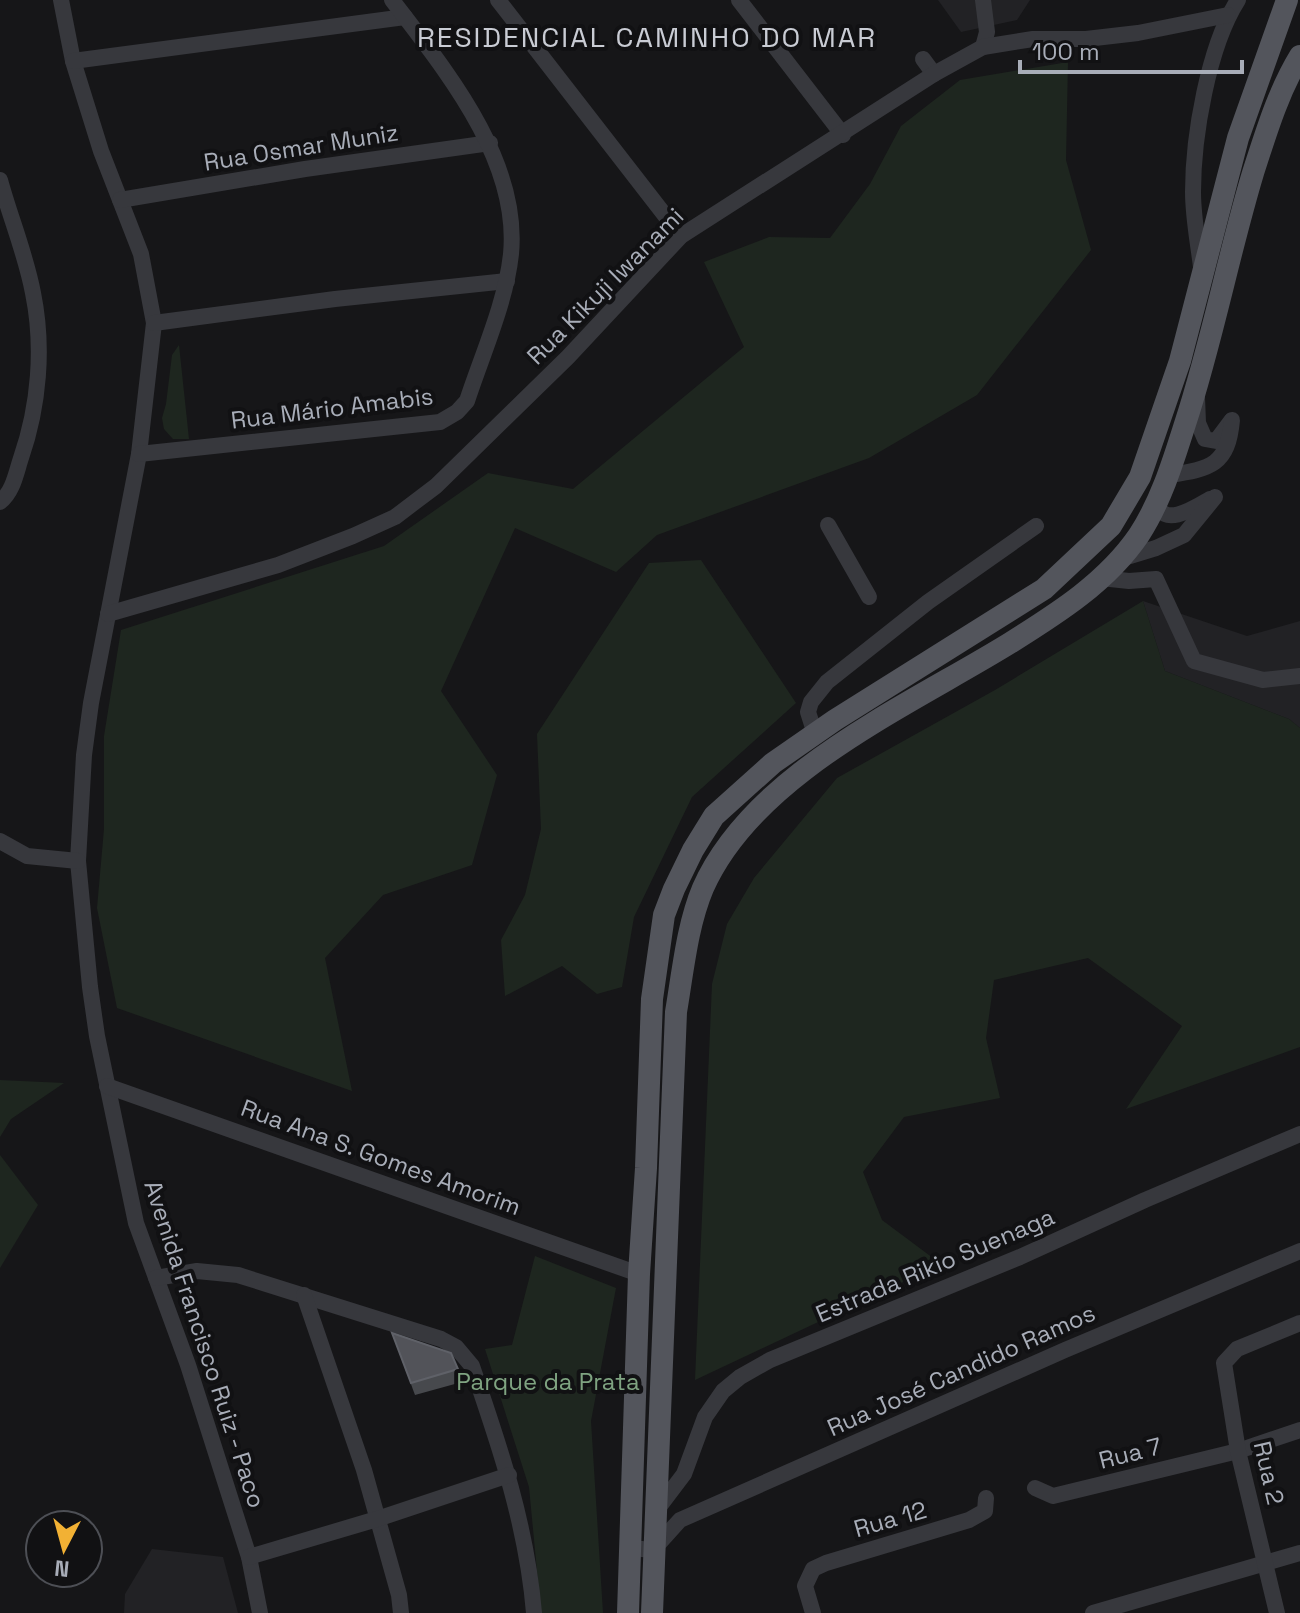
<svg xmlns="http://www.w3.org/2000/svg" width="1300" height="1613" font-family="'Space Grotesk',sans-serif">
<rect width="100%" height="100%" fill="#161618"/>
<g fill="#222225">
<path d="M 938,0 L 1030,0 L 1017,20 L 961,32 Z"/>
<path d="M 1143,601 L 1247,636 L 1300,621 L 1300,728 L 1289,719 L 1165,671 Z"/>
<path d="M 152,1549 L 223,1557 L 238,1613 L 124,1613 L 125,1594 Z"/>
</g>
<g fill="#1e261f">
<path d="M 1068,62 L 1066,160 L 1091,250 L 977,395 L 869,458 L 657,535 L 616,572 L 515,528 L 441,691 L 497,775 L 472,865 L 383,895 L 325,958 L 352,1091 L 117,1008 L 97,908 L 104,829 L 104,736 L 121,630 L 384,546 L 488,473 L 573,489 L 744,347 L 704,262 L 769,237 L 830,238 L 870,184 L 901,126 L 960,80 Z"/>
<path d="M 179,345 L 189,439 L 173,439 L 164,429 L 162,418 L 166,404 L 172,355 Z"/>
<path d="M 701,560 L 796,703 L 692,797 L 634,917 L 622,987 L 597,994 L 562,966 L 505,996 L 501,940 L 525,895 L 541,829 L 537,734 L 649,563 Z"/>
<path d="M 1143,601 L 1165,671 L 1289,719 L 1300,728 L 1300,1047 L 1126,1109 L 1182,1026 L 1088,958 L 994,980 L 986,1038 L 1000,1098 L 904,1117 L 863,1172 L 882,1220 L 941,1264 L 695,1380 L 712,984 L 727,924 L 754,878 L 837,778 L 995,690 Z"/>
<path d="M 0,1080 L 64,1083 L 11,1119 L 0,1137 Z"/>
<path d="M 0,1155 L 38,1205 L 0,1268 Z"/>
<path d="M 535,1256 L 616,1288 L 591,1421 L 603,1613 L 541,1613 L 529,1487 L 485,1349 L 512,1345 Z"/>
</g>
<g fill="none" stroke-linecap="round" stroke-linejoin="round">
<g stroke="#37383d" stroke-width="16">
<path d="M 61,0 L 73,61 L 101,151 L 141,254 L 154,323 L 139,454 L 91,703 L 84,755 L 78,861 L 90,987 L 97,1036 L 136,1223 L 188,1365 L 249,1557 L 260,1613"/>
<path d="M 498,0 L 681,236"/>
<path d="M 739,0 L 843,135"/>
<path d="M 983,0 L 987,32 L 983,47"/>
<path d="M 923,59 L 934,74"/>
<path d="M 73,61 L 405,17"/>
<path d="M 0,180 C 10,217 26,255 33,293 C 44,347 39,406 21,458 C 16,473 13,492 0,502"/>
<path d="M 120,200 L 305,169 L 490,143"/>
<path d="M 1201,267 C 1198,242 1193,217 1193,192 C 1193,137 1208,47 1238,0"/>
<path d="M 154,323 L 335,299 L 507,281"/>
<path d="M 1197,397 L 1198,423 L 1205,439 L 1216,441 L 1231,421"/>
<path d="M 139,454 L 440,422 L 457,412 L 467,401 C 482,355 506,302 511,254 C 520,160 446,71 392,0"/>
<path d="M 1169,475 C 1211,469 1228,465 1232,420"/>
<path d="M 1157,503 C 1163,529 1196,507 1210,499"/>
<path d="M 828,525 L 869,597"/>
<path d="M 1120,559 L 1156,548 L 1184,535 L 1215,497"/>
<path d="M 1101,578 L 1129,581 L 1156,579 L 1194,661 L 1263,680 L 1300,676"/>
<path d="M 108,614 L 278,565 L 353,536 L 395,517 L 436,486 L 568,357 L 681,236 L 934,74 L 983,47 L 1033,39 L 1086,39 L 1138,33 L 1228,15"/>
<path d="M 815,734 L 808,712 L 811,702 L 827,682 L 928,602 L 1036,526"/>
<path d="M 0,841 L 27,856 L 78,861"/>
<path d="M 107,1086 L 639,1274"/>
<path d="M 156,1278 L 197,1271 L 238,1275 L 441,1339 L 456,1347 L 472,1366 C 500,1447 527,1527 534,1613"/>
<path d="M 304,1295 L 364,1470 L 399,1595 L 401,1613"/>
<path d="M 1035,1488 L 1053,1496 L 1238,1451 L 1300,1430"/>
<path d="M 656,1511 L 684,1474 L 705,1417 L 723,1391 L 740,1377 L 770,1360 L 1020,1257 L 1145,1200 L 1300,1134"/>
<path d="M 630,1548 L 653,1550 L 680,1520 L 1065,1350 L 1300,1251"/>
<path d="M 249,1557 L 377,1519 L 509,1475"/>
<path d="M 813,1613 L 805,1586 L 813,1569 L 826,1563 L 969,1520 L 985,1511 L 986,1498"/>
<path d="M 1093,1613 L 1300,1553"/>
<path d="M 1277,1613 L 1238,1451 L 1224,1363 L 1237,1349 L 1300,1323"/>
</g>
<g stroke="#53555c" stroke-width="22">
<path d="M 628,1613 L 639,1274 L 646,1168 L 652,999 L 664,915 L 674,889 L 693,850 L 714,816 L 773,763 L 835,720 L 1044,589 L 1111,526 L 1140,477 L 1180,361 L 1238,138 L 1287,0"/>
<path d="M 652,1613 L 676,1012 C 683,971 687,926 703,888 C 754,773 908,706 1010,643 C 1058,613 1107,582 1139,535 C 1161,501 1173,462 1185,424 C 1212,342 1228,256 1253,173 C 1266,133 1278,92 1300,56"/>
</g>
</g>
<path fill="#47494d" d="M 392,1333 L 451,1353 L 462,1382 L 415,1395 Z"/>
<path fill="#525359" stroke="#5f6168" stroke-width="2" d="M 392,1333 L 451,1353 L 458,1369 L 411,1383 Z"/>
<g text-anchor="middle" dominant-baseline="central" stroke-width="8" stroke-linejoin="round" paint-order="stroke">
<g font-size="24" fill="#a8adb8" stroke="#111113">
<text transform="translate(301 147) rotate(-9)">Rua Osmar Muniz</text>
<text transform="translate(605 286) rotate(-45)">Rua Kikuji Iwanami</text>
<text transform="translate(332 408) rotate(-7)">Rua Mário Amabis</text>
<text transform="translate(381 1157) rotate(20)">Rua Ana S. Gomes Amorim</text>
<text transform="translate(935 1265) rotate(-23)">Estrada Rikio Suenaga</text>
<text transform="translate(205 1344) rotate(72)">Avenida Francisco Ruiz - Paco</text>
<text transform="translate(961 1370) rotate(-24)">Rua José Candido Ramos</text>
<text transform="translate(1130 1453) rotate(-14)">Rua 7</text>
<text transform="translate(1269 1473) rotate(77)">Rua 2</text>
<text transform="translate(890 1519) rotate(-16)">Rua 12</text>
</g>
<g font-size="24" fill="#7fa381" stroke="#111113">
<text x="548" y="1381">Parque da Prata</text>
</g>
<g font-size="28" letter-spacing="2" fill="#c9ccd4" stroke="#111113">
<text x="647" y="37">RESIDENCIAL CAMINHO DO MAR</text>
</g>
</g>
<g transform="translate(64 1549) rotate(186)"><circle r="38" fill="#111113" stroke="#4d4f55" stroke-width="2"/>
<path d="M0-6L14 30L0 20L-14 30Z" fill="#f2b134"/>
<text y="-12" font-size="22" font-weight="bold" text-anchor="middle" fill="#a8adb8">N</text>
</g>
<path d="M1020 60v12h222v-12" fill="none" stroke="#a8adb8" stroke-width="4"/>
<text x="1032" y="60" font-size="24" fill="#a8adb8" stroke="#111113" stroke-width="6" paint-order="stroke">100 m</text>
</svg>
